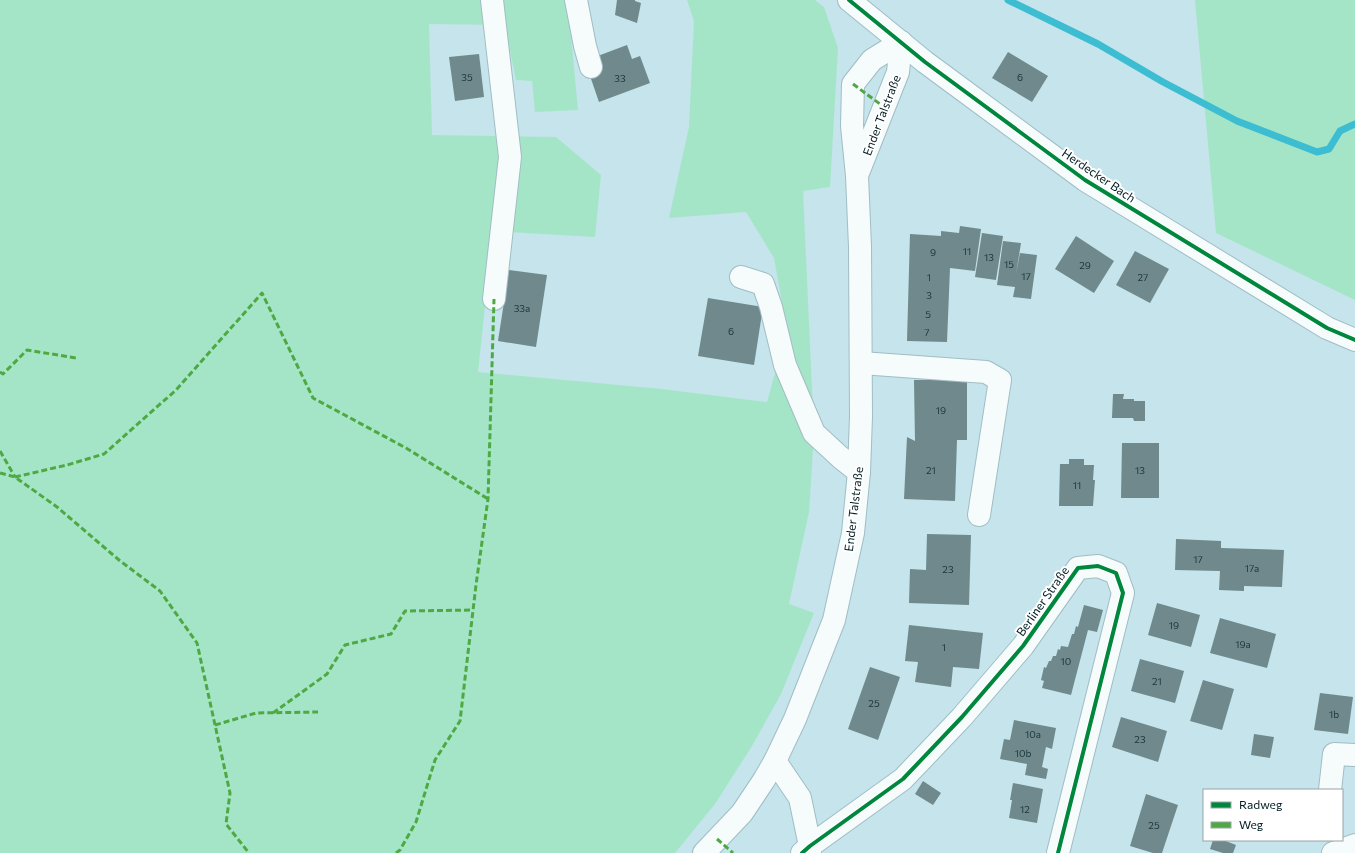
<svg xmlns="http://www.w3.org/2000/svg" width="1355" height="853" font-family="Commissioner,sans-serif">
<rect width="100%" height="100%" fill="#c5e4ec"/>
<g fill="#a5e5c7">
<path d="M 0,0 L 571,0 L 571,36 L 578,110 L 535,112 L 532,81 L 516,80 L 505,25 L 429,24 L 432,135 L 556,137 L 601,175 L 595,237 L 493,231 L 478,372 L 662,389 L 767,402 L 787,330 L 774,258 L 746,212 L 669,218 L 689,127 L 694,21 L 687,0 L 815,0 L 824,7 L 838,48 L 830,187 L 803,191 L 814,433 L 809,512 L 789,604 L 814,613 L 781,694 L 752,746 L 715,804 L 675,853 L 0,853 Z"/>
<path d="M 1195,0 L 1355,0 L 1355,300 L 1216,233 Z"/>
</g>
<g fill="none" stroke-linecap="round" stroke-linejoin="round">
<path stroke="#3dbdd2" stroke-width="7" d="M 1008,0 L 1098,44 L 1163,82 L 1237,121 L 1317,152 L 1329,149 L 1340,131 L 1355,124"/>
</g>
<g fill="#6f898c">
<path d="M 617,0 L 635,0 L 635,1 L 641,3 L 637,23 L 615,15 Z"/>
<path d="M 627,45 L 632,59 L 640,56 L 650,83 L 599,102 L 589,73 L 595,57 Z"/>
<path d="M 1008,52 L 1048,76 L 1032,102 L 992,78 Z"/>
<path d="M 479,54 L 484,97 L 455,101 L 449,57 Z"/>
<path d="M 960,226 L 981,229 L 975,271 L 950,268 L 947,342 L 907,341 L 910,234 L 941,236 L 941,231 L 959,233 Z"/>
<path d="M 982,233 L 1003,236 L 996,280 L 975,277 Z"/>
<path d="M 1076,236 L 1114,261 L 1094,293 L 1055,269 Z"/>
<path d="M 1003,241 L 1021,243 L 1016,274 L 1020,253 L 1037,255 L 1031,299 L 1013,297 L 1015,287 L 997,285 Z"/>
<path d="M 1135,251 L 1169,269 L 1150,303 L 1116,285 Z"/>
<path d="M 509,270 L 547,275 L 536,347 L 498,341 Z"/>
<path d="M 708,298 L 763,307 L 754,365 L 698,356 Z"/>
<path d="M 967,379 L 967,440 L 957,440 L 955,501 L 904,499 L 907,437 L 915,441 L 914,380 Z"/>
<path d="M 1113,394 L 1124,394 L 1123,399 L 1134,399 L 1134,401 L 1145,401 L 1145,421 L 1134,421 L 1133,418 L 1112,418 Z"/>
<path d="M 1122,443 L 1159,443 L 1159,498 L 1121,498 Z"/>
<path d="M 1069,459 L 1084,459 L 1084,465 L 1094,465 L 1093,480 L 1095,480 L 1093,506 L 1059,506 L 1060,464 L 1069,464 Z"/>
<path d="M 927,534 L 971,535 L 969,605 L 909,603 L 910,569 L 926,570 Z"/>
<path d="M 1176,539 L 1221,541 L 1221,548 L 1284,550 L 1282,587 L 1244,586 L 1244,591 L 1219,590 L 1220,571 L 1175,570 Z"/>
<path d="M 1157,603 L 1200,615 L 1191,647 L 1148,635 Z"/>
<path d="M 1084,605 L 1103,610 L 1097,632 L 1088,630 L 1071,695 L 1042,688 L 1044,681 L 1041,680 L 1044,667 L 1046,668 L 1049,661 L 1051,661 L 1053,656 L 1056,656 L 1058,649 L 1060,650 L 1061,646 L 1068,647 L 1072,634 L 1074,634 L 1076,626 L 1078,627 Z"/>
<path d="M 1220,618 L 1276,634 L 1267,668 L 1210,653 Z"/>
<path d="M 909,625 L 983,633 L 979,669 L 953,667 L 951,687 L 915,682 L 918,662 L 905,661 Z"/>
<path d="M 1140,659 L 1184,671 L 1175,703 L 1131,691 Z"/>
<path d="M 870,667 L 900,677 L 878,740 L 848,729 Z"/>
<path d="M 1203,680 L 1234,689 L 1222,730 L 1190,721 Z"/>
<path d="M 1320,693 L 1353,697 L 1348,734 L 1314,730 Z"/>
<path d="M 1121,717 L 1167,731 L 1158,762 L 1112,747 Z"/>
<path d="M 1014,720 L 1056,728 L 1052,749 L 1046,747 L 1042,767 L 1048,769 L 1046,779 L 1025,775 L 1027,764 L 1000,759 L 1004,739 L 1010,740 Z"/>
<path d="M 1254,734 L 1274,737 L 1270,758 L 1251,755 Z"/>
<path d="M 923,781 L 941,793 L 933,805 L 915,794 Z"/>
<path d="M 1013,783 L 1043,789 L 1037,823 L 1009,818 L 1012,800 L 1010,800 Z"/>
<path d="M 1146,794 L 1178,805 L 1162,853 L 1153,853 L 1130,846 Z"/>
<path d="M 1213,840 L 1223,840 L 1236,845 L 1233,853 L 1223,853 L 1210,849 Z"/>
</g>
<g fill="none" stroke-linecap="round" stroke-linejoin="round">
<g stroke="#a1bdc4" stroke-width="24">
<g id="minor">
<path d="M 492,0 L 510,157 L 494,299"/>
<path d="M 576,0 L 585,46 L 591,67"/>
<path d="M 741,277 L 763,284 L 771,307 L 785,365 L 814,433 L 840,457 L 859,472"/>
<path d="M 861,363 L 986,372 L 1000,380 L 979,515"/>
<path d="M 775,761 L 800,798 L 810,846 L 810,853"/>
<path d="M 1330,790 L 1334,754 L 1355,755"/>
<path d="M 802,853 L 810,846 L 903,779 L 962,717 L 1023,646 L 1078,568 L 1098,566 L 1116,573 L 1123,593 L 1058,853"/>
<path d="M 1333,853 L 1355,845"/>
</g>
</g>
<g stroke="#a1bdc4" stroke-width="24">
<g id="major">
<path d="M 849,0 L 925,62 L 1085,180 L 1327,328 L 1355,340"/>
<path d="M 858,173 L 898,72 L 901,42"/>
<path d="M 704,853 L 742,813 L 764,780 L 775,761 L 795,719 L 834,620 L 853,533 L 859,472 L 861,416 L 860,247 L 857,176 L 852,126 L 853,84 L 872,60 L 901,42"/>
</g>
</g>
<use href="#minor" stroke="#f6fbfc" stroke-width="22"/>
<use href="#major" stroke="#f6fbfc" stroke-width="22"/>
<g stroke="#4fa943" stroke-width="3" stroke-dasharray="6 3" stroke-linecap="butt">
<path d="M 853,84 L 884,107"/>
<path d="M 0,372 L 3,374 L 27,350 L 76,358"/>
<path d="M 0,451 L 15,477"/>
<path d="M 0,473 L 15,477 L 57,507 L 119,560 L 160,591 L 197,643 L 230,793 L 226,824 L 249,853"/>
<path d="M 15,477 L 67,465 L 104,454 L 176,390 L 262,293 L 313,398 L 406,448 L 488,499"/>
<path d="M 273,713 L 327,674 L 345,645 L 391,634 L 405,611 L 473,610"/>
<path d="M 215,725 L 256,713 L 318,712"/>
<path d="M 717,839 L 733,853"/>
<path d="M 396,853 L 400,850 L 416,822 L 435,760 L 460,721 L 476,585 L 488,499 L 494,299"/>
</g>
<g stroke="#fff" stroke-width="6">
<g id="cycleway">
<path d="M 849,0 L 925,62 L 1085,180 L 1327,328 L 1355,340"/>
<path d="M 802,853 L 810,846 L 903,779 L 962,717 L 1023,646 L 1078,568 L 1098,566 L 1116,573 L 1123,593 L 1058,853"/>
</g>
</g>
<use href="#cycleway" stroke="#00873e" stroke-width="4"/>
</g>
<g text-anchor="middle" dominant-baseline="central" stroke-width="4" stroke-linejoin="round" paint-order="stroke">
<g font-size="10" fill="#1c373c">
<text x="467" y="77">35</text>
<text x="1020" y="77">6</text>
<text x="620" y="78">33</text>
<text x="967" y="251">11</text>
<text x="933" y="252">9</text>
<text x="989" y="257">13</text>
<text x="1009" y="264">15</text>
<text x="1085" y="265">29</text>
<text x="1026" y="276">17</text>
<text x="929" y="277">1</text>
<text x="1143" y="277">27</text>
<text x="929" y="295">3</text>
<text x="522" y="308">33a</text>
<text x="928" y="314">5</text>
<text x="731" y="331">6</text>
<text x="927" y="332">7</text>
<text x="941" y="410">19</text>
<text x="931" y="470">21</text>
<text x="1140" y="470">13</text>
<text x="1077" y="485">11</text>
<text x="1198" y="559">17</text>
<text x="1252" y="568">17a</text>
<text x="948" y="569">23</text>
<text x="1174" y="625">19</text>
<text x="1243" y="644">19a</text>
<text x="944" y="647">1</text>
<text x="1066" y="661">10</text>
<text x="1157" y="681">21</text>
<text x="874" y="703">25</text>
<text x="1334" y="714">1b</text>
<text x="1033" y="734">10a</text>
<text x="1140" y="739">23</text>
<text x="1023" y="753">10b</text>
<text x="1025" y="809">12</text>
<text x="1154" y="825">25</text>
</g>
<g font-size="12" fill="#001c22" stroke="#fff">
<text transform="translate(881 115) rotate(-69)">Ender Talstraße</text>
<text transform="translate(1099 175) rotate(34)">Herdecker Bach</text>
<text transform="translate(853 509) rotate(-83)">Ender Talstraße</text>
<text transform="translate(1042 601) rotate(-55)">Berliner Straße</text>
</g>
</g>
<rect x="1203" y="789" width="140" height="52" fill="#ffffff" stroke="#99a4a7"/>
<rect x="1211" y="802" width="20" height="6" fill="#00873e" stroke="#99a4a7"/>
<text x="1239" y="809" font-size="12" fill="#001c22">Radweg</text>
<rect x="1211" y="822" width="20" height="6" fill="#4fa943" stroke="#99a4a7"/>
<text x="1239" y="829" font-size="12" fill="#001c22">Weg</text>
</svg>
